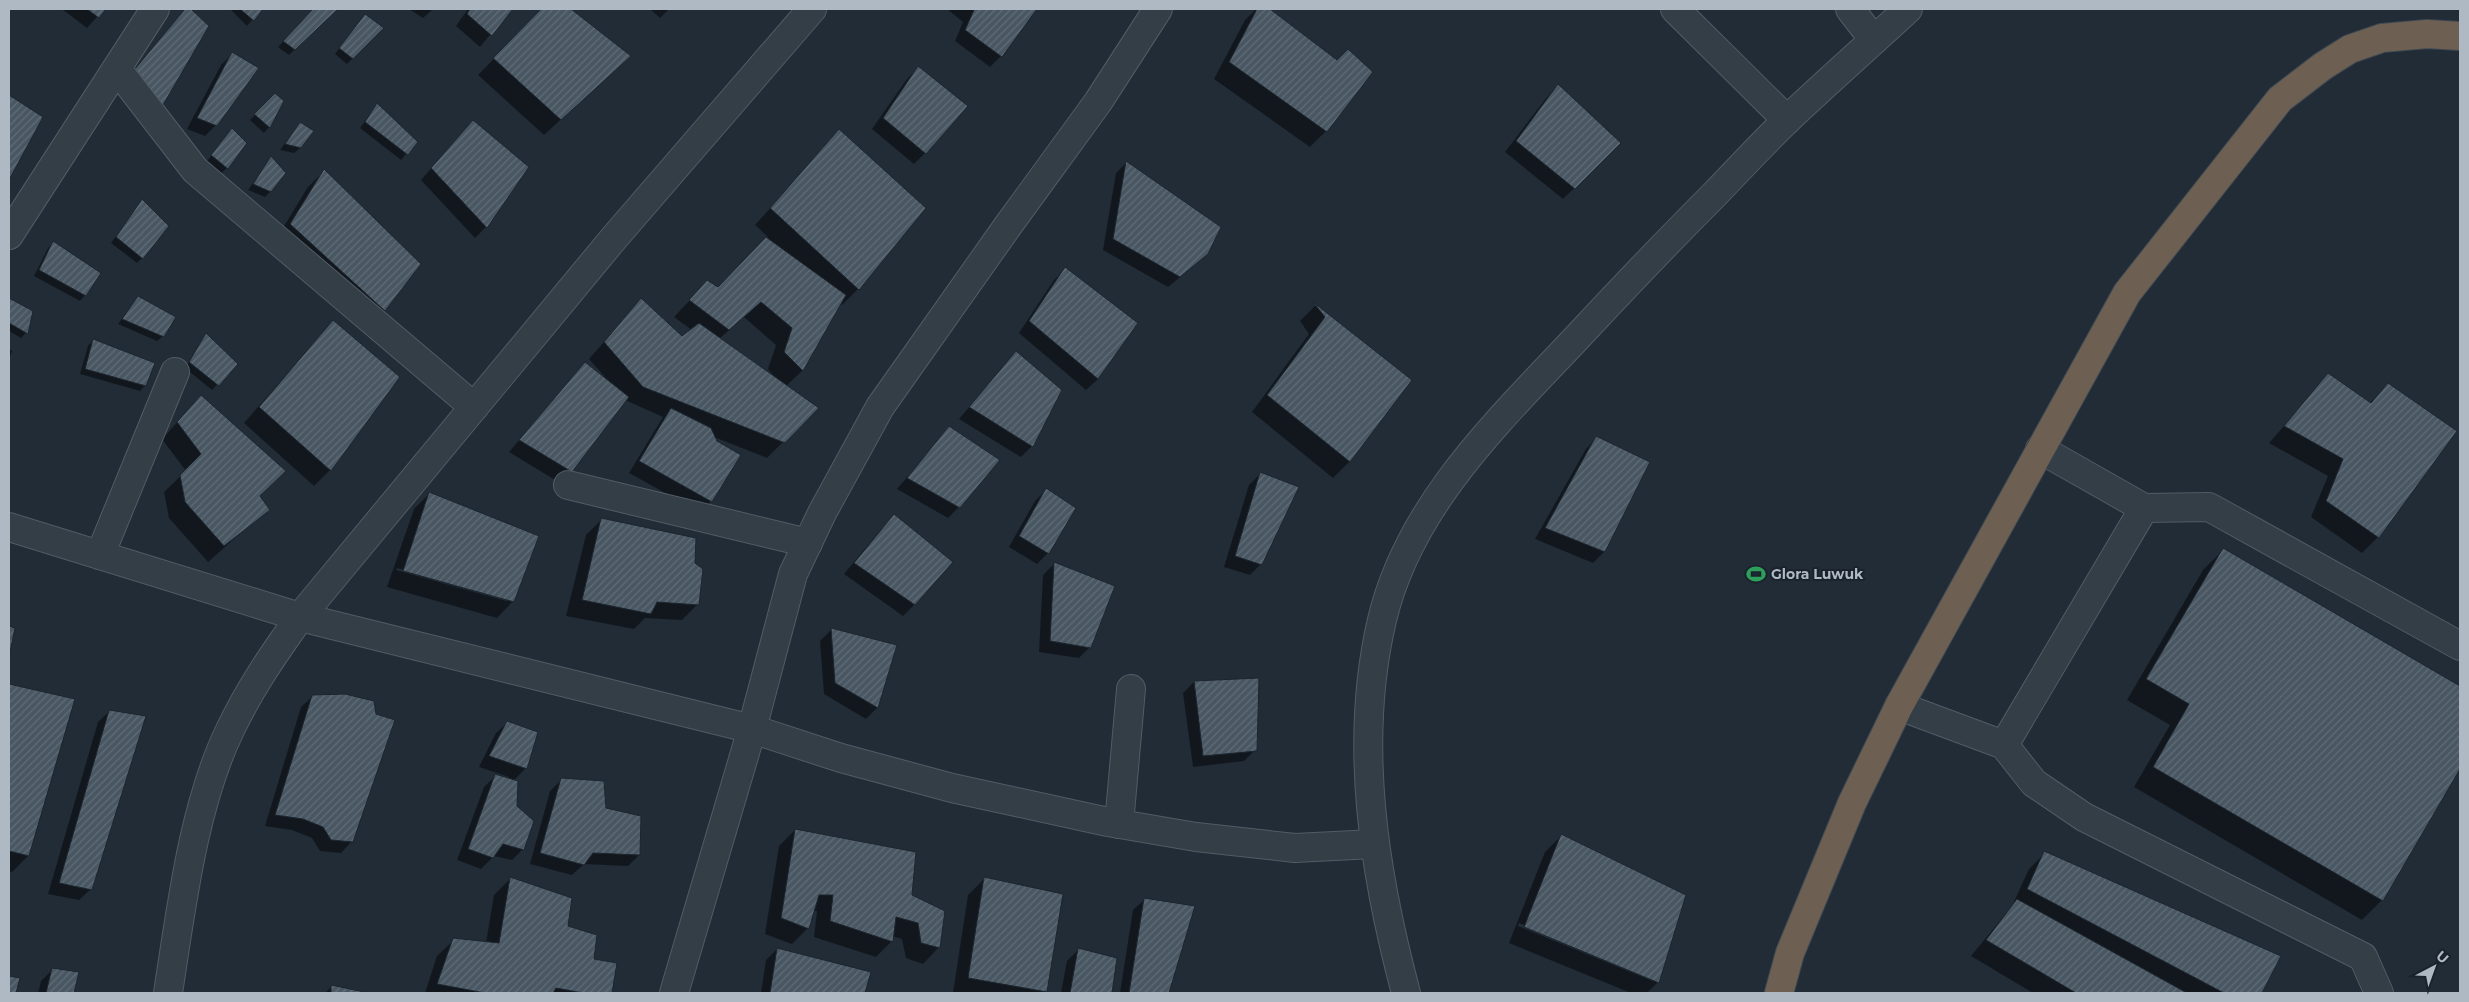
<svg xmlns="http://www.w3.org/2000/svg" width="2469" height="1002" font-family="Montserrat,sans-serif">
<defs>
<pattern id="building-hatch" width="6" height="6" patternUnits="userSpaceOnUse" patternTransform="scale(1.25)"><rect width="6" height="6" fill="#495763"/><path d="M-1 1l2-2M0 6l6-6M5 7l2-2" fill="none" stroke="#616d78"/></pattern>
</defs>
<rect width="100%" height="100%" fill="#212c37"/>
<g fill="#0007" fill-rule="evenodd">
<path d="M 62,9 L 104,9 L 87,28 Z"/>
<path d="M 186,9 L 189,9 L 207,26 L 162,104 L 151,115 L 119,88 Z"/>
<path d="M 230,9 L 261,9 L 247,26 Z"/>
<path d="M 314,9 L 337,9 L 289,55 L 278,47 Z"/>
<path d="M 409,9 L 433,9 L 423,18 Z"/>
<path d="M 468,9 L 511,9 L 480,47 L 456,26 Z"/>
<path d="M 543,9 L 569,9 L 629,56 L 544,135 L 478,75 Z"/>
<path d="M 650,9 L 669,9 L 660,18 Z"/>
<path d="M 947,9 L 1036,9 L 1001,56 L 990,67 L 955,41 L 963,22 Z"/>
<path d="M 1256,9 L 1268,9 L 1337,62 L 1326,131 L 1310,147 L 1214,79 L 1245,20 Z"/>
<path d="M 360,21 L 382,29 L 347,64 L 335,54 Z"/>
<path d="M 232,54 L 216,125 L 205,136 L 187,129 L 221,65 Z"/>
<path d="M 918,68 L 925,153 L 914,164 L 872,129 L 907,79 Z"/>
<path d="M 1558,86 L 1620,143 L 1563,199 L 1505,152 L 1547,97 Z"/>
<path d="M 275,95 L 283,102 L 269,127 L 264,133 L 250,120 Z"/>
<path d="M 9,97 L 42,117 L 9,178 Z"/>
<path d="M 377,105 L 416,142 L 401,160 L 360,128 Z"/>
<path d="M 300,123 L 300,148 L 294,153 L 280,150 Z"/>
<path d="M 232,130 L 227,168 L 221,173 L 207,161 Z"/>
<path d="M 839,131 L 858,289 L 842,305 L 840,303 L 802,371 L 786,386 L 817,408 L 767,458 L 714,437 L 711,501 L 700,512 L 629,473 L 663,417 L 625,400 L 571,471 L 560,483 L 509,452 L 585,363 L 606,378 L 589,359 L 641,300 L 682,338 L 692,330 L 674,317 L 707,282 L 718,288 L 768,237 L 755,225 ZM 744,317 L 776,345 L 768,369 L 777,380 L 719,339 Z"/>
<path d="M 462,133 L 527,167 L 486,227 L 475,238 L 421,180 Z"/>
<path d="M 271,158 L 270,192 L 265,197 L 248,190 Z"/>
<path d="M 1127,162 L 1195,265 L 1168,287 L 1103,250 L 1116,173 Z"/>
<path d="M 324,171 L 419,264 L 384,311 L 368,327 L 275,241 L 308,187 Z"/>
<path d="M 142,201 L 142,258 L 137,263 L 111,243 Z"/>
<path d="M 54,243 L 85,295 L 80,301 L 34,276 L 48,248 Z"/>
<path d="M 1066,269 L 1098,379 L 1086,390 L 1019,333 L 1054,280 Z"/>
<path d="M 138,297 L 163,336 L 157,341 L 118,324 Z"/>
<path d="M 9,299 L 31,312 L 26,333 L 21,338 L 9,331 Z"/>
<path d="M 1316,305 L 1411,380 L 1349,462 L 1333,478 L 1252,412 L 1309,334 L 1300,321 Z"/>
<path d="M 333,321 L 330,470 L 314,486 L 244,423 Z"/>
<path d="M 206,335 L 236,364 L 212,390 L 185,368 Z"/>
<path d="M 93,340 L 145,385 L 140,391 L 80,374 L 88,346 Z"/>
<path d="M 9,349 L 12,351 L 9,360 Z"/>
<path d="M 1016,353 L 1032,446 L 1021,457 L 959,419 Z"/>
<path d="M 2329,375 L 2370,403 L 2388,384 L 2378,537 L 2362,553 L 2311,517 L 2328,476 L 2269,443 Z"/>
<path d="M 201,396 L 268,509 L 208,562 L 169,518 L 164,492 L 186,471 L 162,439 Z"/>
<path d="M 949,428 L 959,507 L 948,518 L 897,489 Z"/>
<path d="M 1597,437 L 1604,552 L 1593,563 L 1535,539 L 1586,449 Z"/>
<path d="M 1260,474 L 1261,564 L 1250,575 L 1224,567 L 1249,485 Z"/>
<path d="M 1046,490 L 1048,553 L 1037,564 L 1009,547 L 1035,501 Z"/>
<path d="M 430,493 L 513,601 L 497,618 L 387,587 L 414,509 ZM 397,568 L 506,598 L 506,601 L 396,570 Z"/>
<path d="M 602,519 L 694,563 L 698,604 L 682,620 L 645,618 L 634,629 L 566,616 L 586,535 Z"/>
<path d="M 883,527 L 914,605 L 903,616 L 844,574 Z"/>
<path d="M 2223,550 L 2460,688 L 2460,766 L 2382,900 L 2362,920 L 2134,787 L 2170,725 L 2127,700 L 2203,570 Z"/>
<path d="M 1054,564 L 1090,647 L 1079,658 L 1039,652 L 1043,575 Z"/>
<path d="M 831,630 L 895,646 L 877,708 L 866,719 L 824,694 L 820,641 Z"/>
<path d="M 1194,682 L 1255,750 L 1244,761 L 1193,767 L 1183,693 Z"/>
<path d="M 9,685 L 73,700 L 28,856 L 12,872 L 9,871 Z"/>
<path d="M 313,696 L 352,841 L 341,853 L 320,851 L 312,838 L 292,830 L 265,826 L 301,707 Z"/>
<path d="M 110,711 L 91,889 L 79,900 L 48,894 L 98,722 Z"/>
<path d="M 508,722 L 526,768 L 513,781 L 523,849 L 512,860 L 494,856 L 481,869 L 457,860 L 484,787 L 495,776 L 508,779 L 509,777 L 479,767 L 496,733 Z"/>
<path d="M 562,779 L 605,809 L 639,855 L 628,866 L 584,864 L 572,875 L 530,864 L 550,791 Z"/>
<path d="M 795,830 L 911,895 L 939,947 L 923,964 L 906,958 L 902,939 L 892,936 L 892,941 L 876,957 L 814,937 L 817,911 L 813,911 L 808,928 L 792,944 L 765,934 L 779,846 Z"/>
<path d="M 1561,836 L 1658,982 L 1647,993 L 1631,993 L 1509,943 L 1545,852 ZM 1519,923 L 1650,978 L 1650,980 L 1518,926 Z"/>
<path d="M 2045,853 L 2279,957 L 2261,993 L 2033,993 L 1971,956 L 2012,906 L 2029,869 Z"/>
<path d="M 510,879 L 566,927 L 592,960 L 615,964 L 610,993 L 425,993 L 437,956 L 454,940 L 486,943 L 494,895 Z"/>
<path d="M 984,879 L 1046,992 L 1045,993 L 953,993 L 968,895 Z"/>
<path d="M 1145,899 L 1194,907 L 1168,993 L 1120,993 L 1133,910 Z"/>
<path d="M 777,949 L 869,973 L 864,993 L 761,993 L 766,960 Z"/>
<path d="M 1078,950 L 1115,959 L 1111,993 L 1061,993 L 1067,961 Z"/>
<path d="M 53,969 L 77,974 L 73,993 L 38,993 L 41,981 Z"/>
<path d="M 332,986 L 363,993 L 325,993 Z"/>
</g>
<g fill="url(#building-hatch)" stroke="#1c252e">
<path d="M 87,9 L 106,9 L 99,18 Z"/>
<path d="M 185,9 L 191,9 L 209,26 L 163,105 L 129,76 Z"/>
<path d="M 240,9 L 263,9 L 254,21 Z"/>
<path d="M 313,9 L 338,9 L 295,50 L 283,41 Z"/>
<path d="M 470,9 L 513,9 L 492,36 L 467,14 Z"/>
<path d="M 541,9 L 571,9 L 631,56 L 561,120 L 493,58 Z"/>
<path d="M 972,9 L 1037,9 L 1002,57 L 965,30 L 974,10 Z"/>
<path d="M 1257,9 L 1270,9 L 1337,60 L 1348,49 L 1373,72 L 1327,132 L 1229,62 Z"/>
<path d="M 365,14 L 384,28 L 353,59 L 339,48 Z"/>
<path d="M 232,52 L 259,68 L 217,126 L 197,118 Z"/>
<path d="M 918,66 L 968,106 L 926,154 L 883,118 Z"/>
<path d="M 1558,84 L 1621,143 L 1575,189 L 1516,141 Z"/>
<path d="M 275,93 L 284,101 L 270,128 L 254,114 Z"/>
<path d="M 9,95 L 43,117 L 9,180 Z"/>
<path d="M 377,103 L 418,142 L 408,155 L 365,122 Z"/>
<path d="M 473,120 L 529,167 L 487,228 L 431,168 Z"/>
<path d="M 300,122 L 314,131 L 301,148 L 285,144 Z"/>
<path d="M 232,128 L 247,143 L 228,169 L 211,155 Z"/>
<path d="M 839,129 L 926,208 L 859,290 L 770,208 Z"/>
<path d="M 271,156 L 286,173 L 271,192 L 253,184 Z"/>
<path d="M 1126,161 L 1221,227 L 1208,254 L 1180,277 L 1113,239 Z"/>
<path d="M 324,169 L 421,264 L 385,311 L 290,224 Z"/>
<path d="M 142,199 L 169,226 L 143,259 L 116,237 Z"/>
<path d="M 766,237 L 846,295 L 803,371 L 784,352 L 792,328 L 761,302 L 729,330 L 689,300 L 707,280 L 718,287 Z"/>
<path d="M 53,241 L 101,273 L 86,296 L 39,270 Z"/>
<path d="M 1065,267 L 1138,323 L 1098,379 L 1029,321 Z"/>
<path d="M 138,296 L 176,317 L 164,337 L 122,319 Z"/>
<path d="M 9,298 L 33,311 L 28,334 L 9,323 Z"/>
<path d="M 641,298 L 682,336 L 699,323 L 819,408 L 785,443 L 643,387 L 604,342 Z"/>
<path d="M 1313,302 L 1412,380 L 1350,462 L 1267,395 L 1325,317 Z"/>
<path d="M 333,320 L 400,377 L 331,471 L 259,407 Z"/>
<path d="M 206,333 L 238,364 L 219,386 L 189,362 Z"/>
<path d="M 93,339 L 155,363 L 146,386 L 85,369 Z"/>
<path d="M 1016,351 L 1062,390 L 1033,447 L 969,407 Z"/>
<path d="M 585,362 L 629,397 L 572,472 L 519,440 Z"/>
<path d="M 2328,373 L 2371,403 L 2388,383 L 2457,431 L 2379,538 L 2326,501 L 2343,459 L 2284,426 Z"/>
<path d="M 201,395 L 286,471 L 260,496 L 270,510 L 224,546 L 185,502 L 180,475 L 201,454 L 177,422 Z"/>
<path d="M 671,408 L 711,428 L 717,441 L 741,455 L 712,502 L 639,461 Z"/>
<path d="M 949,426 L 1000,460 L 960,508 L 907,478 Z"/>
<path d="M 1596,436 L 1650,462 L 1605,552 L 1545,528 Z"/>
<path d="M 1260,472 L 1299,487 L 1262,565 L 1235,556 Z"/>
<path d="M 1046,488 L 1076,508 L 1049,554 L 1019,536 Z"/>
<path d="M 429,492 L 539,536 L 514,602 L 403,571 Z"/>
<path d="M 894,514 L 953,562 L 915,605 L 854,563 Z"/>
<path d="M 601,518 L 696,538 L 695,563 L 703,569 L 699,605 L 657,602 L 651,614 L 582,600 Z"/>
<path d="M 2223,548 L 2460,686 L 2460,769 L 2383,901 L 2153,767 L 2189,704 L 2146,679 Z"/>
<path d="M 1054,562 L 1115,586 L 1091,648 L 1050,641 Z"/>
<path d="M 9,626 L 15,628 L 9,657 Z"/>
<path d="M 831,628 L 897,645 L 878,708 L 835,683 Z"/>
<path d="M 1259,678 L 1257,751 L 1203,756 L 1194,681 Z"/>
<path d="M 9,684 L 75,699 L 29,856 L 9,851 Z"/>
<path d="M 345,694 L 374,701 L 376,714 L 395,720 L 353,842 L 331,840 L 323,827 L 303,819 L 275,815 L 312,695 Z"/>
<path d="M 109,710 L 146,716 L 92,890 L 59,883 Z"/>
<path d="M 507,721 L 538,732 L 527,769 L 489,756 Z"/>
<path d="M 495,774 L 518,781 L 517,806 L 534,821 L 524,850 L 503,844 L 493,858 L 468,849 Z"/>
<path d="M 561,778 L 604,781 L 606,808 L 641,816 L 640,855 L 593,853 L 584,865 L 540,853 Z"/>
<path d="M 795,829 L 916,852 L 912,895 L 945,911 L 940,948 L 921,943 L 918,923 L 896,917 L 893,942 L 830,921 L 833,895 L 819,895 L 809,929 L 781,918 Z"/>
<path d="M 1561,834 L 1686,895 L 1659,983 L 1524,927 Z"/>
<path d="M 2044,851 L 2281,956 L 2262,993 L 2224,993 L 2027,889 Z"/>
<path d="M 510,877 L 572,898 L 568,926 L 597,935 L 594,959 L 617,963 L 612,993 L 583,993 L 556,988 L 553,993 L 485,993 L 437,984 L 453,938 L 499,943 Z"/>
<path d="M 984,877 L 1063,894 L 1047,992 L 968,978 Z"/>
<path d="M 1144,898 L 1195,906 L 1169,993 L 1129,993 Z"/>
<path d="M 2017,899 L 2187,993 L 2076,993 L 1986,940 Z"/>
<path d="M 777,948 L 871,972 L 865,993 L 770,993 Z"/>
<path d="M 1078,948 L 1117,958 L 1112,993 L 1070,993 Z"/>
<path d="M 52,968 L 79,972 L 74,993 L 46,993 Z"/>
<path d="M 9,976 L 20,978 L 16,993 L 9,993 Z"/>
<path d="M 331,985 L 369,993 L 331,993 Z"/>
</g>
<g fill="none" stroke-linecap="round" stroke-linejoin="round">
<g stroke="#525c65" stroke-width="30">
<g id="minor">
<path d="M 1675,9 L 1787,120"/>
<path d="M 1850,9 L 1874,40"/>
<path d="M 117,69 L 195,170 L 474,407"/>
<path d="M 9,235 L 155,9"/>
<path d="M 2040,449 L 2144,508 L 2209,507 L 2460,646"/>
<path d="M 568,485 L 808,543"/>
<path d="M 9,527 L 300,617 L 752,729 L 841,758 L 952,788 L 1108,822 L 1196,837 L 1295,848 L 1374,844"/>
<path d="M 100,555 L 175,372"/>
<path d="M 1899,706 L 2004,745 L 2034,783 L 2084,817 L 2363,957 L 2379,993"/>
<path d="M 2004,745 L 2144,508"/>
<path d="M 1119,824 L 1131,689"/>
<path d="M 168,993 C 181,910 193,806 230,730 C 250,688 273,655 300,617 L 614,238 L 812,9"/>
<path d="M 674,993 L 752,729 L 793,574 L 822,513 L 880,407 L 1007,227 L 1098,102 L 1158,9"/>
<path d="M 1406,993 C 1374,873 1353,743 1382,620 C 1410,501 1505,415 1585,329 C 1627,284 1670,239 1714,195 C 1739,169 1763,143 1789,118 C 1828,81 1869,45 1908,9"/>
</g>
</g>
<g stroke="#3f4952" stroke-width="30">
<path id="highway" d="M 1779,993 L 1790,953 L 1852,803 L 1899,706 L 2127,293 L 2280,99 L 2323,66 L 2350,49 L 2382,38 L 2427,34 L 2460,36"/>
</g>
<use href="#minor" stroke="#343e47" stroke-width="28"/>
<use href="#highway" stroke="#6d6052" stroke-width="28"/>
</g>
<defs>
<g id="stadium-bare" transform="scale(1.5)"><path d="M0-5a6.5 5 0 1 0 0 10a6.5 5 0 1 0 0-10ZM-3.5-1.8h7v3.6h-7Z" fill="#2e9e5b" stroke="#1a232c" stroke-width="2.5" paint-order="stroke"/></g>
</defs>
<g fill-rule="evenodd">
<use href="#stadium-bare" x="1756" y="574"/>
</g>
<g text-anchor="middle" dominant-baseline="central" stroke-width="4" stroke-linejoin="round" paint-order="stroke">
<g font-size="14" font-weight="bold" fill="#afb9c4" stroke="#1a232c" text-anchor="start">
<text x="1771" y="574">Glora Luwuk</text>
</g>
</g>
<rect width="2469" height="1002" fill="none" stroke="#afb9c4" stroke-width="20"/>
<g transform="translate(2434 967) rotate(41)" stroke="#1a232c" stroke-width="4" paint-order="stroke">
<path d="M0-4L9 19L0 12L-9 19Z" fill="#afb9c4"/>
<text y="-8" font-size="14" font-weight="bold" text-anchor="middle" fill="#afb9c4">U</text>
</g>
</svg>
